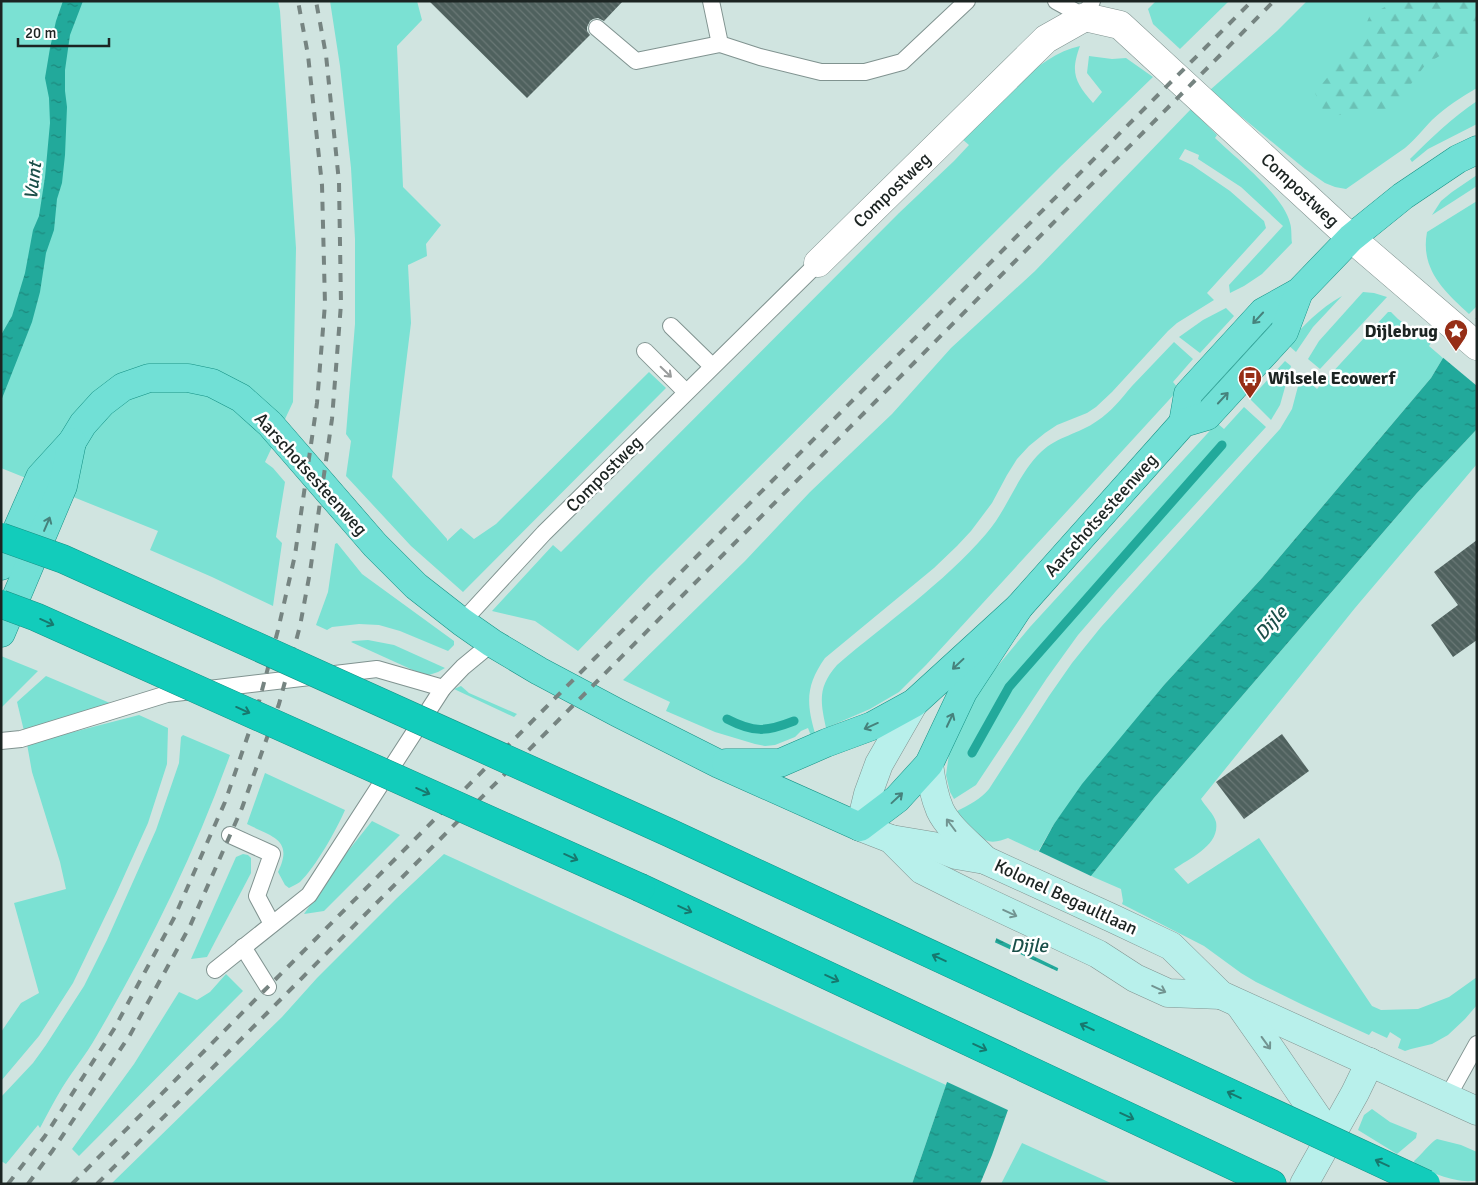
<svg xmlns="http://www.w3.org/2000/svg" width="1478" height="1185" font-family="Signika,sans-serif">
<defs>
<pattern id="forest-firs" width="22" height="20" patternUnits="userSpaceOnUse" patternTransform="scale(1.25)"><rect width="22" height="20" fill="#7be1d3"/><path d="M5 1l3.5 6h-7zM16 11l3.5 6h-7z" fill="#6ac1b5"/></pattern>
<pattern id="water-ripples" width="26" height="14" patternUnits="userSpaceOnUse" patternTransform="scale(1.25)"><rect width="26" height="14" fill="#22a99b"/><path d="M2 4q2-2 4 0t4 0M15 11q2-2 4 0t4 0" fill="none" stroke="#1d897e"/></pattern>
<pattern id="building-back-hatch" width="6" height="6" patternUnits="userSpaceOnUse" patternTransform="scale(1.25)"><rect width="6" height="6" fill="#4f615e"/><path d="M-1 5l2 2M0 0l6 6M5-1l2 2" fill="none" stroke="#6a7876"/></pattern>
</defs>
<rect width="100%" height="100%" fill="#d0e4e0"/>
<g fill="#7be1d3">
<path d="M 2,1 L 278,1 L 280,11 L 296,248 L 293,402 L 265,462 L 273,468 L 285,482 L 276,537 L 282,543 L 273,606 L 212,577 L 150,550 L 158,531 L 1,468 Z"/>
<path d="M 330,1 L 417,1 L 422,20 L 397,46 L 403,187 L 441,225 L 426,244 L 427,256 L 408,265 L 411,323 L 392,477 L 447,539 L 447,541 L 461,528 L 474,539 L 496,524 L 649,372 L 666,388 L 463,592 L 411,546 L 346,476 L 351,441 L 346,434 L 355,324 L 355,239 L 351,168 L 340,66 Z"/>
<path d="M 1156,1 L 1229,1 L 1180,49 L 1153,24 L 1148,9 Z"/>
<path d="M 1307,1 L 1477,1 L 1477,88 C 1461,97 1446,107 1432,120 C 1423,129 1416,139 1405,148 L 1346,189 L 1335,187 L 1325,183 L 1305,169 L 1232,109 L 1210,90 L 1277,31 Z"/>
<path d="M 1080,46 C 1070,73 1075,82 1093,103 L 1102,92 L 1087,73 L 1089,56 L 1112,59 L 1126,58 L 1153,77 L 1062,165 L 648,578 L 578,651 L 535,621 L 492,611 L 553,545 L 561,552 L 899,213 L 954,161 L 969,145 L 962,139 C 993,108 1037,55 1080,46 Z"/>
<path d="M 1477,101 L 1477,124 L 1428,149 L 1412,162 L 1410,159 C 1431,138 1452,118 1477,101 Z"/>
<path d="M 1191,109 L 1217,135 L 1215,138 C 1236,158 1284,196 1290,223 C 1292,229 1291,237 1292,243 L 1262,274 L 1244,286 L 1230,293 L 1229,285 L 1283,226 L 1241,187 L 1198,159 L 1199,155 L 1185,149 L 1179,159 L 1192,165 L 1230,191 L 1264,221 L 1266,228 L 1207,293 L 1214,300 L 1177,323 L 1168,331 L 1112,392 L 1096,407 L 1087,413 L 1057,425 L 1045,433 L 1029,446 L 1017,459 L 1007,475 L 992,503 L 971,531 L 957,546 L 934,568 L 825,658 C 806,685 806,702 815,733 L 811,736 L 808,728 L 801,731 L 795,737 L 775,745 L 765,746 L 755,744 L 715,732 L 666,711 L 670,702 L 623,680 L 745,561 L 810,492 L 892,414 L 951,348 L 1035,271 Z"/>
<path d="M 1477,175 L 1477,186 L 1432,215 L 1441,201 L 1452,192 Z"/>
<path d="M 1477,201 L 1477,306 L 1469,314 C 1444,291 1420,269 1427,232 Z"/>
<path d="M 1363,292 L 1374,293 L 1387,297 L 1320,369 L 1308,359 L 1319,341 Z"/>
<path d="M 1342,296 L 1313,327 L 1296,352 L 1287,344 C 1304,325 1319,309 1342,296 Z"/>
<path d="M 1226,308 L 1234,316 L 1200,353 L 1179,337 L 1203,320 Z"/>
<path d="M 1388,312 L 1391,312 L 1398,319 L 1431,343 L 1429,346 L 1443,358 L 1431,378 L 1262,578 L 1164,685 L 1054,824 L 1038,852 L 1008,838 C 1002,840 995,843 988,841 C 976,837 966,823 958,814 L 957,811 C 969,805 981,799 989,789 L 1049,696 L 1072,663 L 1101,627 L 1280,429 L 1292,409 L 1301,375 L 1317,389 Z"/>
<path d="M 1174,342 L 1193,359 L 1173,382 L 1179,389 L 926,665 L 899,692 L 870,709 L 826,728 C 820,700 818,687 837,665 C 887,622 943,584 986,534 C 1008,509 1017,475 1041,452 C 1058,436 1079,434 1097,421 C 1111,412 1121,399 1132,386 C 1146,371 1160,357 1174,342 Z"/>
<path d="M 1285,361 L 1291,366 L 1280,405 L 1271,420 L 1250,399 Z"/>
<path d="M 1244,407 L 1266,427 L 1116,591 L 1078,635 L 1047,678 L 976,785 L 954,799 L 950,792 L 946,775 L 949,754 L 958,729 L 981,686 L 1030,627 L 1217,423 L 1224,429 Z"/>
<path d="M 1477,429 L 1477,464 L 1355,608 L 1201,799 C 1205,806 1214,814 1216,822 C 1220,845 1190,858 1174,869 L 1188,884 L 1259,838 L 1372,1006 L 1381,1010 L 1418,1009 L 1449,997 L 1477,977 L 1477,1005 L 1465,1019 L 1448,1035 L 1432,1044 L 1411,1049 L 1405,1051 L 1398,1048 L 1401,1039 L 1390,1032 L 1387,1038 L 1372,1031 L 1369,1035 L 1303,1005 L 1256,982 L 1241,973 L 1204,946 L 1122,904 L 1123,901 L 1121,889 L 1091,876 L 1154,798 L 1217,725 L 1417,493 Z"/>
<path d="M 337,543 L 362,574 L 454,641 L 454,645 L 448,651 L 400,631 L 379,625 L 359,624 L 332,627 L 327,630 L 316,625 L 328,592 L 335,544 Z"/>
<path d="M 368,640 L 394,645 L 445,668 L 438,672 L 426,676 L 351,642 L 353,641 Z"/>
<path d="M 1,656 L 38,671 L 1,708 Z"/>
<path d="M 46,676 L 117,706 L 24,731 L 17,702 Z"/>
<path d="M 461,686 L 469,693 L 517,714 L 514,717 L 454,689 Z"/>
<path d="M 139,715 L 168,728 L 167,764 L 148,823 L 116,894 L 73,983 L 39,1036 L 1,1081 L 1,1032 L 21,1003 L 39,993 L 14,903 L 66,889 L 60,862 L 32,772 L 27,744 Z"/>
<path d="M 183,735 L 230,755 C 195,853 148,948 96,1037 C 86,1055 73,1070 62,1088 C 54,1101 47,1115 40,1128 L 38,1125 L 6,1164 L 1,1161 L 1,1097 L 33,1063 L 46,1045 L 84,986 L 107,940 L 156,830 L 179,763 L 181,737 Z"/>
<path d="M 265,773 L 345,810 C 337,829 315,868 300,882 C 297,884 293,886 289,888 L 285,885 L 278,872 C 294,839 272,837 247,824 Z"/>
<path d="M 372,821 L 400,835 L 324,911 L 304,914 L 344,856 Z"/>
<path d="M 243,854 L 248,855 L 251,858 L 251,873 L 207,957 L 191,959 L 236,857 Z"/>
<path d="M 444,854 L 946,1085 L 912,1184 L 111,1184 L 282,1017 L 317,978 L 397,898 Z"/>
<path d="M 226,974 L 243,991 L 79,1156 L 72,1149 L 134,1064 L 179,992 L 197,1000 L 210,992 Z"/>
<path d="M 1372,1109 L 1390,1122 L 1417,1133 L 1416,1138 L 1397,1154 L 1358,1130 L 1364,1115 Z"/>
<path d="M 1437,1139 L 1461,1145 L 1477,1152 L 1477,1180 C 1461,1185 1431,1173 1415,1165 L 1414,1161 C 1420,1156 1431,1142 1437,1139 Z"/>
<path d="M 1022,1143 L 1113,1184 L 1001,1184 Z"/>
</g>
<path fill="url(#forest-firs)" d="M 1396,1 L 1477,1 L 1477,34 L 1426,64 L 1393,108 L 1354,114 L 1326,116 L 1315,93 L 1338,64 L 1357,45 L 1370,15 Z"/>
<g fill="url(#water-ripples)">
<path d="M 63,1 L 83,1 L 70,35 L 65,70 L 65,91 L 67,107 L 65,155 L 62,183 L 57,199 L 54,230 L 46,253 L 40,292 L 32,322 L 1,401 L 1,335 L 12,316 L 25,273 L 33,230 L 39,216 L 45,177 L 50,123 L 49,98 L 45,78 L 50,48 L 56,21 Z"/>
<path d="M 1477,317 L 1477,429 L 1417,493 L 1217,725 L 1154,798 L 1091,876 L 992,1155 L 980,1184 L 912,1184 L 1005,913 L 1054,824 L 1082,784 L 1164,685 L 1262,578 L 1431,378 L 1443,358 Z"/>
</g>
<g fill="#d0e4e0">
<path d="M 1473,317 L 1477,320 L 1477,386 L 1441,356 Z"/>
<path d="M 1036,850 L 1093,877 L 1060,969 L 994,937 L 1002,912 Z"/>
<path d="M 992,941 L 1059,972 L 1010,1111 L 945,1081 Z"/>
<path d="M 8,1162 L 36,1182 L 37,1184 L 1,1184 L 1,1171 Z"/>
</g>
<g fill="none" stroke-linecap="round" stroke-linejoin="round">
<g stroke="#22a99b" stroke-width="9">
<path d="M 727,719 C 754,733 766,732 794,721"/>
<path d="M 972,753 L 1009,687 L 1222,445"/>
</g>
</g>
<g fill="url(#building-back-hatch)">
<path d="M 429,1 L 623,1 L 604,21 L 598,18 L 593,19 L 590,21 L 587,27 L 587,31 L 590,35 L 527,98 Z"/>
<path d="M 1477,540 L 1477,640 L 1453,657 L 1431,625 L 1458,605 L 1434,572 Z"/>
<path d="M 1282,734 L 1309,771 L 1244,819 L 1216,782 Z"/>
</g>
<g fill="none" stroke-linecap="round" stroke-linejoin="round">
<g stroke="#809390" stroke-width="18">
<g id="lane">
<path d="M 711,1 L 720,44 L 760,57 L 821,72 L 865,72 L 902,62 L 967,1"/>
<path d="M 1056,1 L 1085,17 L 1092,1"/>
<path d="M 597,28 L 636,61 L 720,44"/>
<path d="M 671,326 L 712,366"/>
<path d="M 645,351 L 686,392"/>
<path d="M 462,622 L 544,533 L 818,263"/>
<path d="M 1,741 L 21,739 L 167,694 L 377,669 L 443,688"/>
<path d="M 230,835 L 272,854 L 257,896 L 272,924"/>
<path d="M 243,947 L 268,987"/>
<path d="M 215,970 L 309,895 L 443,688 L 463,667 L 492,643"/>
<path d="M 1447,1098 L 1477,1044"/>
</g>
</g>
<g stroke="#809390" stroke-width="29">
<path id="street" d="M 818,263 L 1046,39 L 1085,17 L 1120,25 L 1351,238 L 1477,346"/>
</g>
<g stroke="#809390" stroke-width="29">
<g id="secondary">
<path d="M 914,703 L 879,764 L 868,794 L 860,827 L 891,839 L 933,846 L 956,855 L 985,860 L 1114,919 L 1171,946 L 1221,995 L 1477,1111"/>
<path d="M 929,764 C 931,780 934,796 940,810 C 949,829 971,845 985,860"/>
<path d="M 891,839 L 922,870 L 966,892 L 1098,954 L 1135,978 L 1168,993 L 1221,995"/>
<path d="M 1239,1004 L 1272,1051 L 1317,1117 L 1325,1146"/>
<path d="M 1304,1184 L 1355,1093 L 1370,1062"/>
</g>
</g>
<g stroke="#169185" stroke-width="29">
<g id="primary">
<path d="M 1183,423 L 1188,394 L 1263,312 L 1299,292 L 1351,238 L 1403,196 L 1458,159 L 1477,150"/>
<path d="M 1,566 L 40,477 L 72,442 L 83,424 L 102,403 L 123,387 L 149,378 L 188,378 L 212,383 L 241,398 L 270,424 L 375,545 L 416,586 L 462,622 L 492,643 L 539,671 L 618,713 L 719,764 L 860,827 L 897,799 L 929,764 L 963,692 L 1019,607"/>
<path d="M 1,633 L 63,486 L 72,442"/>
<path d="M 726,763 L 780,763 L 826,743 L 872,726 L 914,703 L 1019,607 L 1183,423 L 1207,416 L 1284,332 L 1299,292"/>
</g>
</g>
<g stroke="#169185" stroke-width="29">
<path id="highway" d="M 641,888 L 1272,1184"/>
</g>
<use href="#lane" stroke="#fff" stroke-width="16"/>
<use href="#street" stroke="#fff" stroke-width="28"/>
<use href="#secondary" stroke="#b8f0eb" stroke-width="28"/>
<use href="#primary" stroke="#71e0d6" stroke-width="28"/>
<use href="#highway" stroke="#12ccbb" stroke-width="28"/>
<g stroke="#768481" stroke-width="4" stroke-dasharray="9 9" stroke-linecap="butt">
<path d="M 8,1184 L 45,1136 L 114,1029 L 174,918 L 225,802 L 257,709 L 278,630 L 295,555 L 317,403 L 325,304 L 322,185 L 308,55 L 298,1"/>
<path d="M 28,1184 L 53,1150 L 130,1035 L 190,926 L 242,808 L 279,704 L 300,626 L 310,572 L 332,419 L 341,304 L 339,182 L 326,55 L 316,1"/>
<path d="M 72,1184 L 594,659 L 1252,1"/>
<path d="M 97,1184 L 1274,1"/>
</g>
<g stroke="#169185" stroke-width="29" stroke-linecap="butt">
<g id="highway-bridge">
<path d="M 1,537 L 63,559 L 670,833 L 1426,1184"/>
<path d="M 1,604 L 36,617 L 641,888"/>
</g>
</g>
<use href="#highway-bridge" stroke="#12ccbb" stroke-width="28"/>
</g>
<defs><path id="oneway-shaft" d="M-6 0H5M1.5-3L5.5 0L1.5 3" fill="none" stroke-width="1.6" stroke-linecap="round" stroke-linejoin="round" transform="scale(1.25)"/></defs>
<g stroke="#46827c">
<use href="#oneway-shaft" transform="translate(1258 318) rotate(133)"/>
<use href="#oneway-shaft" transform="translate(1223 398) rotate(-47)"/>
<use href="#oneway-shaft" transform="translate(47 524) rotate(-67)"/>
<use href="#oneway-shaft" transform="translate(958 664) rotate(137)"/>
<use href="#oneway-shaft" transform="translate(950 720) rotate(-65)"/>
<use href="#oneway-shaft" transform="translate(871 726) rotate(156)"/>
<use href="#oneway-shaft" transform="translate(897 798) rotate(-43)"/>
</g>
<use stroke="#999c9c" href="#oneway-shaft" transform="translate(666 372) rotate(44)"/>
<g stroke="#17786e">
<use href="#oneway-shaft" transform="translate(47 622) rotate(24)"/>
<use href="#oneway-shaft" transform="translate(243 710) rotate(24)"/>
<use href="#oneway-shaft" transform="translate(423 791) rotate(24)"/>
<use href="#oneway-shaft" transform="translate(571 857) rotate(24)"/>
<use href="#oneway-shaft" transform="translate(685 909) rotate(25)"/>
<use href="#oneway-shaft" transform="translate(939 958) rotate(-155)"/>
<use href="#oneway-shaft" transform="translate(832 978) rotate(25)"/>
<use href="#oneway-shaft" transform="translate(1087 1027) rotate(-155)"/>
<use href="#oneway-shaft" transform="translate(980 1047) rotate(25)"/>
<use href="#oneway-shaft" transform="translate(1234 1095) rotate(-155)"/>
<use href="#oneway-shaft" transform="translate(1127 1116) rotate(25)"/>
<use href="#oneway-shaft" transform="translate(1382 1163) rotate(-155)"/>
</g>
<g stroke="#729491">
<use href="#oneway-shaft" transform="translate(951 825) rotate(-127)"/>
<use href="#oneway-shaft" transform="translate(1010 913) rotate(25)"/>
<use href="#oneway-shaft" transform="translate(1159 989) rotate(25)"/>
<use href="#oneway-shaft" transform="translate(1266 1043) rotate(54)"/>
</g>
<defs>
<g id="sight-pin" transform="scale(1.25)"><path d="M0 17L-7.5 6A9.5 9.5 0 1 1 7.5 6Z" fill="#962e16" stroke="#fff"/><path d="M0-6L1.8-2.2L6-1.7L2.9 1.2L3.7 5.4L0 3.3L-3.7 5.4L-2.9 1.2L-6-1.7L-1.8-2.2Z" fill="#fff"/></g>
<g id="bus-pin" transform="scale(1.25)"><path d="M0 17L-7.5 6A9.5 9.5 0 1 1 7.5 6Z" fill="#962e16" stroke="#fff"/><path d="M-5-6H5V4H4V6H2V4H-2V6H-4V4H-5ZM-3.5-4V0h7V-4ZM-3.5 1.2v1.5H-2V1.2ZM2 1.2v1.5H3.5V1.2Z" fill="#fff"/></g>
</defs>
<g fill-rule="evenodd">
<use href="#sight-pin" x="1456" y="331"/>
<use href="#bus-pin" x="1250" y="378"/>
</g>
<g text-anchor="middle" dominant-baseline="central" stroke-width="5" stroke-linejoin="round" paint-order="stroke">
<g font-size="18" fill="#1c2422" stroke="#fff">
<text transform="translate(892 190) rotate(-44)">Compostweg</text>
<text transform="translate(1300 190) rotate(43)">Compostweg</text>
<text transform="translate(311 474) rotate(48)">Aarschotsesteenweg</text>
<text transform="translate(604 474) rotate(-45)">Compostweg</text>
<text transform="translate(1101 515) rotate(-48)">Aarschotsesteenweg</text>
<text transform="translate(1066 897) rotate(25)">Kolonel Begaultlaan</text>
</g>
<g font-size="18" font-weight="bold" fill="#1c2422" stroke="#fff" text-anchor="end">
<text x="1438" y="331">Dijlebrug</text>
<text x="1268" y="378" text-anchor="start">Wilsele Ecowerf</text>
</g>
<g font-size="19" font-style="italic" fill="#1b4f49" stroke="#fff">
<text transform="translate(33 181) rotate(-83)">Vunt</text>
<text transform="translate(1271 623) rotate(-49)">Dijle</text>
<text x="1029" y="946">Dijle</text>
</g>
</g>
<rect width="1478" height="1185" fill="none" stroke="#1c2422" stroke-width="5"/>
<path d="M18 38v8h91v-8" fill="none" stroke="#1c2422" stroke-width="2.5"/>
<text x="25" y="38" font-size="15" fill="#1c2422" stroke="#ffffff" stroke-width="4" paint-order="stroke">20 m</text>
</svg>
